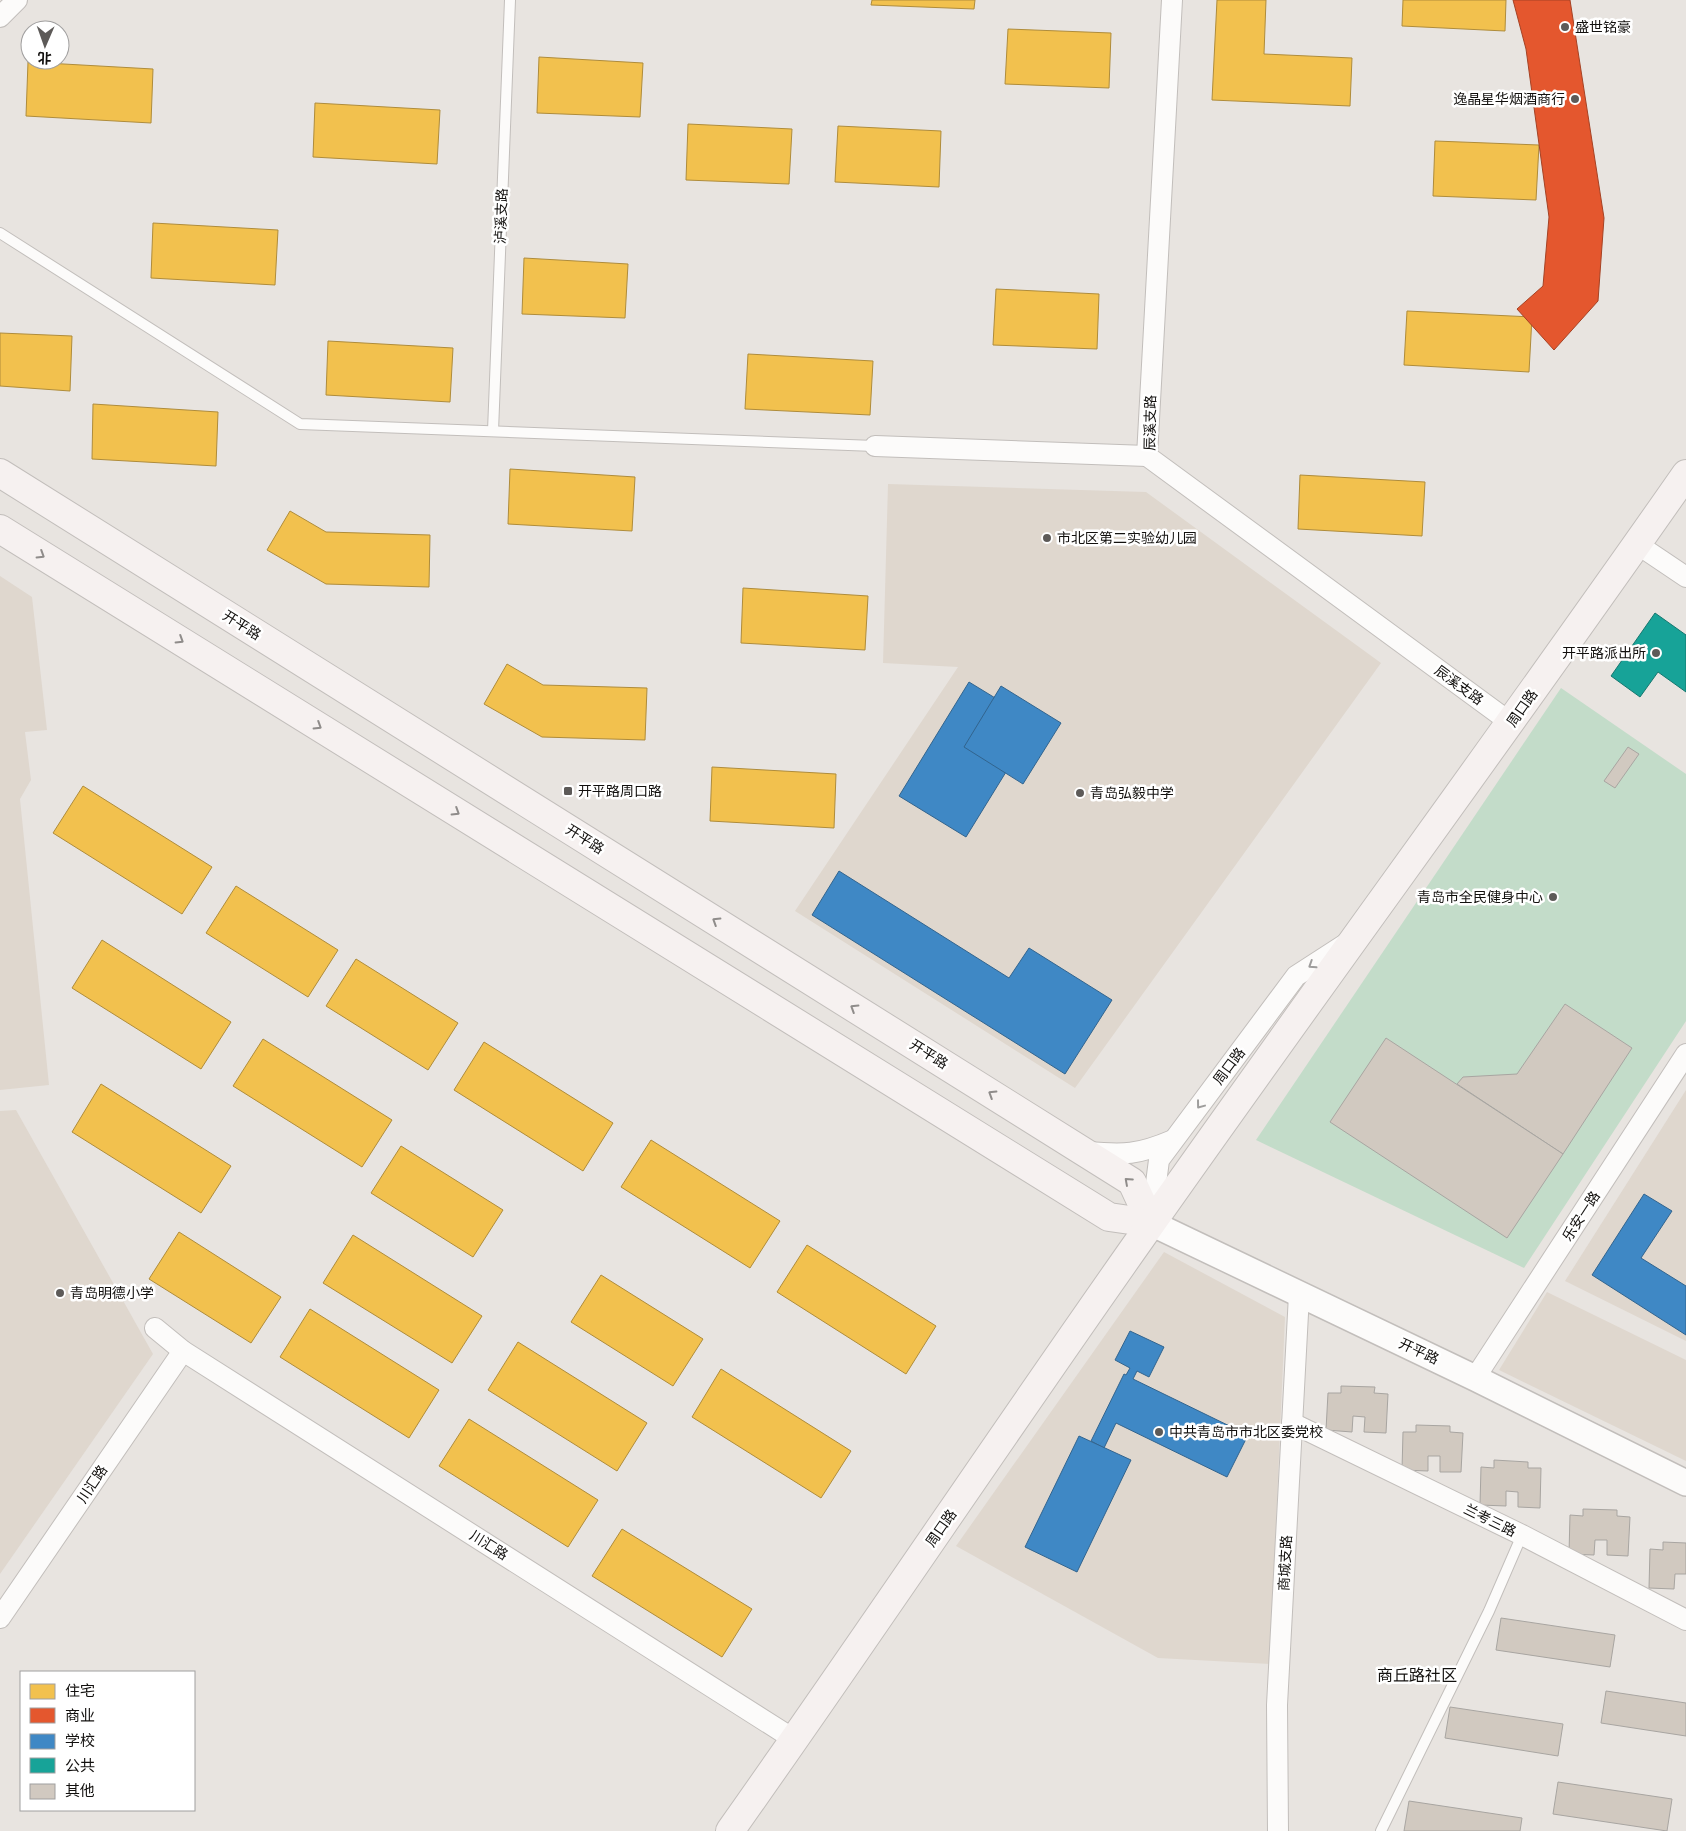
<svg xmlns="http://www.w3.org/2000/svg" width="1686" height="1831" font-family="'Archivo Narrow','Noto Sans SC',sans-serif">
<rect width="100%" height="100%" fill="#e8e4e0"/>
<g fill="#dfd7ce">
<path d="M 888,484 L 1146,492 L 1381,663 L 1075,1088 L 795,911 L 958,667 L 883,663 Z"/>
<path d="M 0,576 L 32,597 L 47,730 L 25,732 L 31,780 L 20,799 L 49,1085 L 0,1090 Z"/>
<path d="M 1686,1090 L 1686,1341 L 1565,1281 Z"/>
<path d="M 16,1110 L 153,1354 L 0,1574 L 0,1111 Z"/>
<path d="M 1164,1252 L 1285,1317 L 1270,1664 L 1158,1658 L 956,1546 Z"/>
<path d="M 1547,1292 L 1686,1360 L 1686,1461 L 1499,1370 Z"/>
</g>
<path fill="#c3dcc9" d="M 1561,688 L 1686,774 L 1686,1021 L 1524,1268 L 1256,1140 Z"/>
<g fill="#f2c14e" stroke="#af8c3b">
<path d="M 872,0 L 975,0 L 974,9 L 871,5 Z"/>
<path d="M 1217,0 L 1266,0 L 1264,54 L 1352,58 L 1350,106 L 1212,100 Z"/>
<path d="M 1403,0 L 1506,0 L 1505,31 L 1402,26 Z"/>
<path d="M 1008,29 L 1111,33 L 1109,88 L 1005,84 Z"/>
<path d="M 539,57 L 643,63 L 640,117 L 537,113 Z"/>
<path d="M 28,62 L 153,69 L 151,123 L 26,116 Z"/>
<path d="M 315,103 L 440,110 L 437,164 L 313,157 Z"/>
<path d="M 688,124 L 792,129 L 789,184 L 686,180 Z"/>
<path d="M 838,126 L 941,131 L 939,187 L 835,182 Z"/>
<path d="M 1435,141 L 1539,145 L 1536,200 L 1433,196 Z"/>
<path d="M 153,223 L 278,230 L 275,285 L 151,278 Z"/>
<path d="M 524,258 L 628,264 L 625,318 L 522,314 Z"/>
<path d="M 996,289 L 1099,294 L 1097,349 L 993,345 Z"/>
<path d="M 1407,311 L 1532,317 L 1529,372 L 1404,365 Z"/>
<path d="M 0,333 L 72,336 L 70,391 L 0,386 Z"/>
<path d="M 328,341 L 453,348 L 450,402 L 326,395 Z"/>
<path d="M 748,354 L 873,361 L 870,415 L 745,409 Z"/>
<path d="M 93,404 L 218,412 L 216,466 L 92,459 Z"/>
<path d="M 510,469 L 635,477 L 632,531 L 508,524 Z"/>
<path d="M 1300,475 L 1425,482 L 1422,536 L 1298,529 Z"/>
<path d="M 290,511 L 326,532 L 430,535 L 429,587 L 326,584 L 267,550 Z"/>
<path d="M 743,588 L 868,596 L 865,650 L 741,643 Z"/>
<path d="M 507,664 L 543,685 L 647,688 L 645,740 L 542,737 L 484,704 Z"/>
<path d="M 712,767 L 836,774 L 834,828 L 710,821 Z"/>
<path d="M 83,786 L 212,867 L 182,914 L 53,833 Z"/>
<path d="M 236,886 L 338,950 L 308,997 L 206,933 Z"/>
<path d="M 102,940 L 231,1022 L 201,1069 L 72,988 Z"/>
<path d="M 356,959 L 458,1023 L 428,1070 L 326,1006 Z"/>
<path d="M 263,1039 L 392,1120 L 362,1167 L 233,1086 Z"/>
<path d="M 484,1042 L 613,1123 L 583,1171 L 454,1090 Z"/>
<path d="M 101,1084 L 231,1166 L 201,1213 L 72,1132 Z"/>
<path d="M 651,1140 L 780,1221 L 750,1268 L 621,1187 Z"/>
<path d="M 401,1146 L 503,1210 L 473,1257 L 371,1193 Z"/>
<path d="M 179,1232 L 281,1297 L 251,1343 L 149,1279 Z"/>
<path d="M 353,1235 L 482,1316 L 452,1363 L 323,1283 Z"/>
<path d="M 807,1245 L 936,1326 L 906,1374 L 777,1292 Z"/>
<path d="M 601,1275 L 703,1339 L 673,1386 L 571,1322 Z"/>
<path d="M 310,1309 L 439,1390 L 409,1438 L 280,1357 Z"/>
<path d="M 518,1342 L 647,1423 L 617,1471 L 488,1390 Z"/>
<path d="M 721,1369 L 851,1451 L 821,1498 L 692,1417 Z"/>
<path d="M 469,1419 L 598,1500 L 568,1547 L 439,1466 Z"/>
<path d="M 622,1529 L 752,1609 L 722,1657 L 592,1576 Z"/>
</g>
<path fill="#e4572e" stroke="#a54224" d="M 1513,0 L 1570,0 L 1604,218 L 1598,301 L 1554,350 L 1517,309 L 1543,286 L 1549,217 L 1526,49 Z"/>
<g fill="#3f88c5" stroke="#32648e">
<path d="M 969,682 L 1046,729 L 1032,752 L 1022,746 L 966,837 L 899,796 Z"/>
<path d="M 1001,686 L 1061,723 L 1023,784 L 964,747 Z"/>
<path d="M 839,871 L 1009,978 L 1029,948 L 1112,1000 L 1065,1074 L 812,915 Z"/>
<path d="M 1644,1194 L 1672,1211 L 1641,1258 L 1686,1286 L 1686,1335 L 1592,1275 Z"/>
<path d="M 1130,1331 L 1164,1347 L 1149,1377 L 1137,1371 L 1133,1379 L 1248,1435 L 1227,1477 L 1116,1423 L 1104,1448 L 1091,1441 L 1124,1374 L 1126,1375 L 1130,1368 L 1115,1360 Z"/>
<path d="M 1079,1436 L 1131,1460 L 1077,1572 L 1025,1547 Z"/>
</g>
<path fill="#17a398" stroke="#16776f" d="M 1655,613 L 1686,635 L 1686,692 L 1658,672 L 1640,697 L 1611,676 Z"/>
<g fill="#d1c9c0" stroke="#a8a5a1">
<path d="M 1628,747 L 1639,754 L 1615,788 L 1604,781 Z"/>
<path d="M 1565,1004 L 1632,1048 L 1563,1154 L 1457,1084 L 1463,1077 L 1517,1074 Z"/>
<path d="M 1386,1038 L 1563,1154 L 1507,1238 L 1330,1122 Z"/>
<path d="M 1341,1386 L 1375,1387 L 1374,1393 L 1388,1394 L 1386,1433 L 1364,1432 L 1365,1417 L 1353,1416 L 1352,1432 L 1326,1430 L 1328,1393 L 1341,1393 Z"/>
<path d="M 1416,1425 L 1450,1426 L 1450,1432 L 1463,1433 L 1461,1472 L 1440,1472 L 1440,1456 L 1428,1456 L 1428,1471 L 1402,1470 L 1403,1432 L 1416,1432 Z"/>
<path d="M 1494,1460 L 1528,1462 L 1528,1468 L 1541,1468 L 1540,1508 L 1518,1507 L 1518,1492 L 1506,1491 L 1506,1506 L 1480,1505 L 1481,1467 L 1494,1468 Z"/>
<path d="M 1583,1509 L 1617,1510 L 1617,1516 L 1630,1517 L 1628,1556 L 1607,1555 L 1607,1540 L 1595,1540 L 1594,1555 L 1569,1554 L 1570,1515 L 1583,1516 Z"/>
<path d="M 1663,1542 L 1686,1543 L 1686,1574 L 1675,1574 L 1674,1589 L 1649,1588 L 1650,1549 L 1663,1550 Z"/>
<path d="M 1501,1618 L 1615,1635 L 1610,1667 L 1496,1650 Z"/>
<path d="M 1606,1691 L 1686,1703 L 1686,1736 L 1601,1723 Z"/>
<path d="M 1450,1707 L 1563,1724 L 1558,1756 L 1445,1738 Z"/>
<path d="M 1558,1782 L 1672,1799 L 1667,1831 L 1553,1814 Z"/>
<path d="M 1409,1801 L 1522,1818 L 1520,1831 L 1404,1831 Z"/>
</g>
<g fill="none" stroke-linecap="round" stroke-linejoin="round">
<g stroke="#c2bebb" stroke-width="12">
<g id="service">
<path d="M 0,233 L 300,424 L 875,446"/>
<path d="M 493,431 L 510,0"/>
<path d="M 1381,1831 L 1489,1611 L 1522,1535"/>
</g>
</g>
<g stroke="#c2bebb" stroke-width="22">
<g id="minor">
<path d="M 0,17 L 17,0"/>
<path d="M 875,446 L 1147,456"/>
<path d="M 1147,456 L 1172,0"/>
<path d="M 1147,456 L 1511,723"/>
<path d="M 1637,544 L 1686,577"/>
<path d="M 1087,1152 C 1124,1155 1138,1155 1173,1140"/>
<path d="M 1151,1222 L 1159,1160 L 1296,976 L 1347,943"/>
<path d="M 155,1328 L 183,1351 L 795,1740"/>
<path d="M 1475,1378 L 1686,1054"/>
<path d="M 1292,1423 L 1522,1535 L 1686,1620"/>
<path d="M 0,1618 L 183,1351"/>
<path d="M 1278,1831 L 1277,1705 L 1299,1295"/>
</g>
</g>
<g stroke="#c2bebb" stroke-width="28">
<path id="tertiary" d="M 1151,1223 L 1475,1378 L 1686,1483"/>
</g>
<g stroke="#c2bebb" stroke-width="30">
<g id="secondary">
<path d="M 0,473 L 1132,1182 L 1151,1223"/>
<path d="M 0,529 L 1109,1217 L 1151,1223"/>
<path d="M 730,1831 C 873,1629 1010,1423 1153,1221 C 1329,971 1511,725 1686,474"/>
</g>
</g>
<use href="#service" stroke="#fcfbfa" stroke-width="10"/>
<use href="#minor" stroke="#fcfbfa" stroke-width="20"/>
<use href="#tertiary" stroke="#fcfbfa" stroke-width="25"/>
<use href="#secondary" stroke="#f6f1f0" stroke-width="28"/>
</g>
<defs><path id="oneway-chevron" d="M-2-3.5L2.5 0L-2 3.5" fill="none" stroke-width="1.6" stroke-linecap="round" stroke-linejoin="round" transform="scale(1.25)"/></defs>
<g stroke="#8f8c8a">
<use href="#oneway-chevron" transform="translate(41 555) rotate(32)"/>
<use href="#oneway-chevron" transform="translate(180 640) rotate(32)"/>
<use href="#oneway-chevron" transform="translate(318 726) rotate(32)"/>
<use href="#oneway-chevron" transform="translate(456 812) rotate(32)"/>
<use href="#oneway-chevron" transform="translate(716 921) rotate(-148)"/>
<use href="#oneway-chevron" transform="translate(854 1008) rotate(-148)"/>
<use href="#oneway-chevron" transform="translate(992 1094) rotate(-148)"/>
<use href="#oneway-chevron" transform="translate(1128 1181) rotate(-138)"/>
</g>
<g stroke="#9e9d9c">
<use href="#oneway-chevron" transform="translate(1312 965) rotate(147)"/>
<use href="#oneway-chevron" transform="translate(1200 1105) rotate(127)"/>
</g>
<g fill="#5d5a58" stroke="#fff" stroke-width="2">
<circle cx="1565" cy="27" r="5"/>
<circle cx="1575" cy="99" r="5"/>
<circle cx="1047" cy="538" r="5"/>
<circle cx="1656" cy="653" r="5"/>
<rect x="563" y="786" width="10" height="10" rx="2.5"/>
<circle cx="1080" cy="793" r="5"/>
<circle cx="1553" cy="897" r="5"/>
<circle cx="60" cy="1293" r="5"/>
<circle cx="1159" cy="1432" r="5"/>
</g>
<g text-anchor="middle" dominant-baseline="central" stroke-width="5" stroke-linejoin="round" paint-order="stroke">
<g font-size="14" fill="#12100e" stroke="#fff" text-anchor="start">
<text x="1575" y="27">盛世铭豪</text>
<text x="1565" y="99" text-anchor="end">逸晶星华烟酒商行</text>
<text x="1057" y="538">市北区第二实验幼儿园</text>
<text x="1646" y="653" text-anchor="end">开平路派出所</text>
<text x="578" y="791">开平路周口路</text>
<text x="1090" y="793">青岛弘毅中学</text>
<text x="1543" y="897" text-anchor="end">青岛市全民健身中心</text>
<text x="70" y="1293">青岛明德小学</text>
<text x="1169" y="1432">中共青岛市市北区委党校</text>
</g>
<g font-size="14" fill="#12100e" stroke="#fff">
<text transform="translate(501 216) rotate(-88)">泸溪支路</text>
<text transform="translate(1150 423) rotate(-89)">辰溪支路</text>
<text transform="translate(242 625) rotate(32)">开平路</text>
<text transform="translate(1459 685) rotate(36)">辰溪支路</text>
<text transform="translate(1522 708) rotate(-55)">周口路</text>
<text transform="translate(585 839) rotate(32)">开平路</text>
<text transform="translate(929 1054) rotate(32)">开平路</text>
<text transform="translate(1229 1066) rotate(-53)">周口路</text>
<text transform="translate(1581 1216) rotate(-57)">乐安一路</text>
<text transform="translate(1419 1351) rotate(25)">开平路</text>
<text transform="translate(92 1484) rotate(-56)">川汇路</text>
<text transform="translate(1490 1520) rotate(26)">兰考三路</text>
<text transform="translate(941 1528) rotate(-55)">周口路</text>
<text transform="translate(489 1545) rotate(32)">川汇路</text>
<text transform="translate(1285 1563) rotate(-87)">商城支路</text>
</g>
<g font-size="16" fill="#12100e" stroke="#fff">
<text x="1417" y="1675">商丘路社区</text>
</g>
</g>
<rect x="20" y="1671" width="175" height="140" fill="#ffffff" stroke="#a09f9f"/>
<rect x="30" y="1684" width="25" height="15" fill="#f2c14e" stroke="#a09f9f"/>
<text x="65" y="1696" font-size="15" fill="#12100e">住宅</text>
<rect x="30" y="1708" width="25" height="15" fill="#e4572e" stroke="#a09f9f"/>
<text x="65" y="1721" font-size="15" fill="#12100e">商业</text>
<rect x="30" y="1734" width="25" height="15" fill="#3f88c5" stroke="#a09f9f"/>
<text x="65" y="1746" font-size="15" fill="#12100e">学校</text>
<rect x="30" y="1758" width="25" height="15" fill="#17a398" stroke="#a09f9f"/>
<text x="65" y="1771" font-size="15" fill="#12100e">公共</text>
<rect x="30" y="1784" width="25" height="15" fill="#d1c9c0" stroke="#a09f9f"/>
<text x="65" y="1796" font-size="15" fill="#12100e">其他</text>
<g transform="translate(45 45) rotate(182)"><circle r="24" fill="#ffffff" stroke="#a09f9f"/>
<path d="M0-4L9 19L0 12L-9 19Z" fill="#5d5a58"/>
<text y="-8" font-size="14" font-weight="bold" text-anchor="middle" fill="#12100e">北</text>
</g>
</svg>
